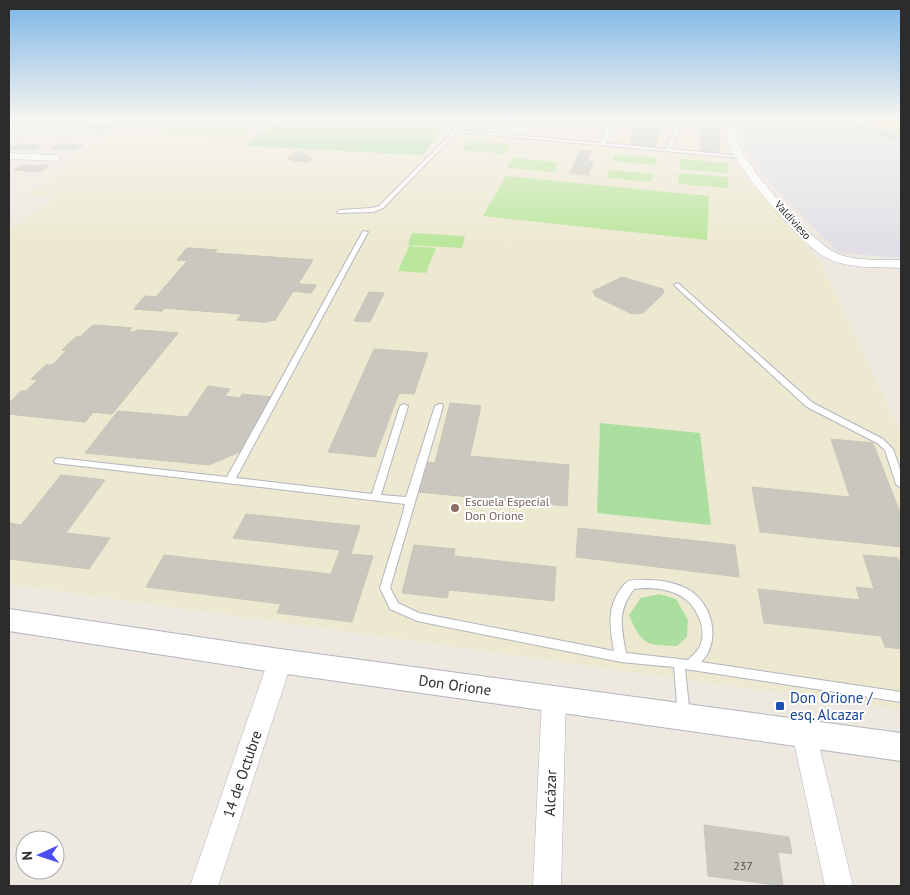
<svg xmlns="http://www.w3.org/2000/svg" width="910" height="895" font-family="'PT Sans',sans-serif">
<rect width="100%" height="100%" fill="#ede9e0"/>
<path fill="#e2e0e6" d="M 751,118 L 844,118 L 901,133 L 901,258 L 838,253 L 766,178 L 747,152 L 741,134 Z"/>
<path fill="#ede9d1" d="M 134,118 L 730,118 L 724,128 L 726,143 L 735,162 L 821,263 L 901,432 L 901,710 L 9,584 L 9,231 L 53,199 L 28,196 L 72,160 Z"/>
<g fill="#abdfa0">
<path d="M 280,118 L 451,118 L 423,155 L 244,146 Z"/>
<path d="M 600,423 L 700,433 L 711,525 L 597,513 Z"/>
<path d="M 659,594 L 676,599 L 688,620 L 687,637 L 677,646 C 645,645 642,645 629,615 L 641,598 Z"/>
</g>
<g fill="#bbe69d">
<path d="M 181,118 L 255,122 L 238,138 L 161,133 Z"/>
<path d="M 467,141 L 510,144 L 505,154 L 461,150 Z"/>
<path d="M 615,154 L 657,158 L 656,165 L 613,161 Z"/>
<path d="M 513,158 L 558,162 L 554,172 L 507,168 Z"/>
<path d="M 680,159 L 728,163 L 728,173 L 680,169 Z"/>
<path d="M 609,170 L 653,174 L 651,182 L 607,178 Z"/>
<path d="M 679,173 L 728,177 L 728,188 L 678,184 Z"/>
<path d="M 506,176 L 709,196 L 707,240 L 483,216 Z"/>
<path d="M 412,233 L 465,236 L 462,248 L 408,245 Z"/>
<path d="M 409,246 L 436,248 L 426,273 L 398,271 Z"/>
</g>
<g fill="#c9c7be" stroke="#c8c6b9" fill-rule="evenodd">
<path d="M 636,118 L 661,118 L 655,148 L 629,146 Z"/>
<path d="M 682,118 L 719,118 L 719,153 L 700,151 L 702,120 Z"/>
<path d="M 817,118 L 834,118 L 901,134 L 901,140 L 815,119 Z"/>
<path d="M 16,120 L 38,121 L 31,125 L 9,124 Z"/>
<path d="M 52,122 L 75,123 L 68,127 L 45,126 Z"/>
<path d="M 88,125 L 111,126 L 105,130 L 81,129 Z"/>
<path d="M 17,144 L 41,146 L 34,150 L 9,149 Z"/>
<path d="M 59,144 L 83,145 L 75,150 L 51,149 Z"/>
<path d="M 580,150 L 591,151 L 588,161 L 593,162 L 588,175 L 570,173 Z"/>
<path d="M 297,151 L 310,156 L 312,159 L 309,162 L 291,161 L 288,158 Z"/>
<path d="M 22,165 L 48,166 L 40,172 L 14,170 Z"/>
<path d="M 187,248 L 217,250 L 214,253 L 313,260 L 298,284 L 316,285 L 311,293 L 293,291 L 275,320 L 265,322 L 237,320 L 242,314 L 165,308 L 162,311 L 134,309 L 145,296 L 156,297 L 188,260 L 177,260 ZM 223,266 L 264,269 L 262,272 L 269,274 L 255,295 L 244,296 L 242,300 L 199,296 L 201,294 L 198,290 L 192,290 L 208,270 L 220,270 Z"/>
<path d="M 187,248 L 217,250 L 214,253 L 313,260 L 298,284 L 316,285 L 311,293 L 293,291 L 275,320 L 265,322 L 237,320 L 242,314 L 165,308 L 162,311 L 134,309 L 145,296 L 156,297 L 188,260 L 177,260 Z"/>
<path d="M 622,277 L 663,289 L 664,293 L 643,313 L 632,314 L 595,296 L 593,291 Z"/>
<path d="M 369,292 L 384,293 L 370,322 L 354,321 Z"/>
<path d="M 93,325 L 132,328 L 128,332 L 134,332 L 137,330 L 178,333 L 112,414 L 93,412 L 85,422 L 9,414 L 9,403 L 21,391 L 26,391 L 38,380 L 31,379 L 46,365 L 52,365 L 67,350 L 62,350 L 76,337 L 80,337 ZM 76,374 L 108,377 L 90,398 L 57,394 Z"/>
<path d="M 93,325 L 132,328 L 128,332 L 134,332 L 137,330 L 178,333 L 112,414 L 93,412 L 85,422 L 9,414 L 9,403 L 21,391 L 26,391 L 38,380 L 31,379 L 46,365 L 52,365 L 67,350 L 62,350 L 76,337 L 80,337 Z"/>
<path d="M 101,346 L 132,349 L 118,365 L 86,362 Z"/>
<path d="M 374,349 L 428,353 L 414,394 L 399,393 L 375,457 L 328,452 Z"/>
<path d="M 208,386 L 230,389 L 225,396 L 240,398 L 242,394 L 273,397 L 244,450 L 209,465 L 85,453 L 118,411 L 187,417 Z"/>
<path d="M 450,403 L 481,406 L 470,456 L 569,465 L 567,506 L 417,492 L 425,462 L 435,463 Z"/>
<path d="M 831,439 L 873,443 L 899,510 L 901,510 L 901,547 L 760,532 L 752,487 L 850,497 Z"/>
<path d="M 61,475 L 105,480 L 66,533 L 110,538 L 89,569 L 9,559 L 9,523 L 21,525 Z"/>
<path d="M 246,514 L 360,526 L 351,554 L 373,556 L 352,622 L 277,613 L 281,604 L 146,587 L 164,555 L 331,574 L 340,550 L 233,538 Z"/>
<path d="M 578,528 L 735,545 L 739,577 L 576,557 Z"/>
<path d="M 414,545 L 455,549 L 454,556 L 556,567 L 554,601 L 449,590 L 447,598 L 402,593 Z"/>
<path d="M 863,555 L 898,558 L 901,568 L 901,649 L 885,647 L 881,636 L 764,623 L 758,589 L 860,600 L 856,587 L 874,589 Z"/>
<path d="M 704,825 L 789,837 L 792,854 L 778,852 L 783,886 L 708,876 Z"/>
</g>
<g fill="none" stroke-linecap="round" stroke-linejoin="round">
<g stroke="#b3b3bf" stroke-width="2">
<g id="service">
<path d="M 460,118 L 464,118 L 457,128 L 458,130 L 601,143 L 610,118 L 614,118 L 606,143 L 666,149 L 679,119 L 683,118 L 671,149 L 741,156 L 743,157 L 741,158 L 457,132 L 383,208 L 373,212 L 338,213 L 337,212 L 340,210 L 372,208 L 379,206 L 454,131 L 453,128 Z"/>
<path d="M 894,118 L 901,118 L 901,120 L 894,119 Z"/>
<path d="M 363,231 L 368,232 L 236,478 L 372,494 L 400,406 L 404,404 L 408,406 L 381,495 L 406,497 L 435,406 L 439,404 L 442,404 L 443,406 L 390,588 L 398,603 L 419,613 L 614,651 C 612,638 609,625 611,613 C 612,603 619,588 627,582 C 631,579 641,580 646,580 C 661,580 678,583 691,591 C 713,606 721,642 701,662 L 901,692 L 901,702 L 685,669 L 690,716 L 688,720 L 684,721 L 680,720 L 678,716 L 674,667 L 621,662 L 417,621 L 390,609 L 380,588 L 403,513 L 405,504 L 55,463 L 54,461 L 55,459 L 58,458 L 227,477 ZM 644,588 C 656,588 668,589 679,595 C 696,603 709,630 699,648 C 696,653 691,656 688,660 L 626,653 C 621,627 617,611 634,589 Z"/>
<path d="M 677,283 L 679,284 L 813,403 L 883,439 L 893,449 L 901,472 L 901,487 L 898,486 L 896,484 L 885,450 L 877,443 L 807,407 L 675,286 L 674,285 Z"/>
</g>
</g>
<g stroke="#b3b3bf" stroke-width="1">
<g id="minor">
<path d="M 54,118 L 111,118 L 118,121 L 114,124 L 58,121 Z"/>
<path d="M 732,118 L 741,118 C 736,126 735,134 739,144 C 747,169 810,239 834,252 C 853,262 880,259 901,260 L 901,268 C 878,267 847,269 825,257 C 802,245 737,169 729,144 C 726,134 727,126 732,118 Z"/>
<path d="M 9,153 L 56,155 L 61,158 L 56,161 L 9,159 Z"/>
<path d="M 280,651 L 288,654 L 292,661 L 218,886 L 190,886 L 268,661 L 272,654 Z"/>
<path d="M 554,689 L 563,692 L 566,699 L 561,886 L 533,886 L 542,699 L 545,692 Z"/>
<path d="M 804,722 L 813,725 L 816,733 L 853,886 L 825,886 L 792,733 L 795,725 Z"/>
</g>
</g>
<g stroke="#b3b3bf" stroke-width="2">
<path id="tertiary" d="M 9,609 L 280,649 L 901,733 L 901,761 L 280,673 L 9,631 Z"/>
</g>
<g stroke="#c8c8c8" stroke-width="1">
<path id="primary" d="M 860,118 L 884,118 L 901,123 L 901,131 L 862,121 Z"/>
</g>
<use href="#service" fill="#fff" fill-rule="evenodd"/>
<use href="#minor" fill="#fff" fill-rule="evenodd"/>
<use href="#tertiary" fill="#fff" fill-rule="evenodd"/>
<use href="#primary" fill="#e8e069" fill-rule="evenodd"/>
</g>
<linearGradient id="sky" x2="0" y2="1"><stop stop-color="#7cb6e8"/><stop offset="0.49" stop-color="#f7f5f1"/><stop offset="1" stop-color="#f7f5f1" stop-opacity="0"/></linearGradient>
<rect width="910" height="243" fill="url(#sky)"/>
<circle fill="#8d6e63" stroke="#fff" stroke-width="2" cx="455" cy="508" r="5"/>
<rect fill="#1a4fb4" stroke="#fff" stroke-width="2" x="775" y="701" width="10" height="10" rx="2.5"/>
<g text-anchor="middle" dominant-baseline="central" stroke-width="4" stroke-linejoin="round" paint-order="stroke">
<g font-size="11" fill="#2c2c2c" stroke="#fff">
<text transform="translate(793 220) rotate(48)">Valdivieso</text>
</g>
<g font-size="12" fill="#785e54" stroke="#fff" text-anchor="start">
<text x="465" y="501">Escuela Especial<tspan x="465" dy="14">Don Orione</tspan></text>
</g>
<g font-size="12" fill="#535350">
<text x="743" y="865">237</text>
</g>
<g font-size="15" fill="#2c2c2c" stroke="#fff">
<text transform="translate(455 685) rotate(8)">Don Orione</text>
<text transform="translate(242 774) rotate(-71)">14 de Octubre</text>
<text transform="translate(550 793) rotate(-88)">Alcázar</text>
</g>
<g font-size="15" fill="#164399" stroke="#fff" text-anchor="start">
<text x="790" y="697">Don Orione /<tspan x="790" dy="17">esq. Alcazar</tspan></text>
</g>
</g>
<rect width="910" height="895" fill="none" stroke="#2c2c2c" stroke-width="20"/>
<g transform="translate(40 855) rotate(267)"><circle r="24" fill="#ffffff" stroke="#ababab"/>
<path d="M0-4L9 19L0 12L-9 19Z" fill="#4b4eef"/>
<text y="-8" font-size="14" font-weight="bold" text-anchor="middle" fill="#2c2c2c">N</text>
</g>
</svg>
